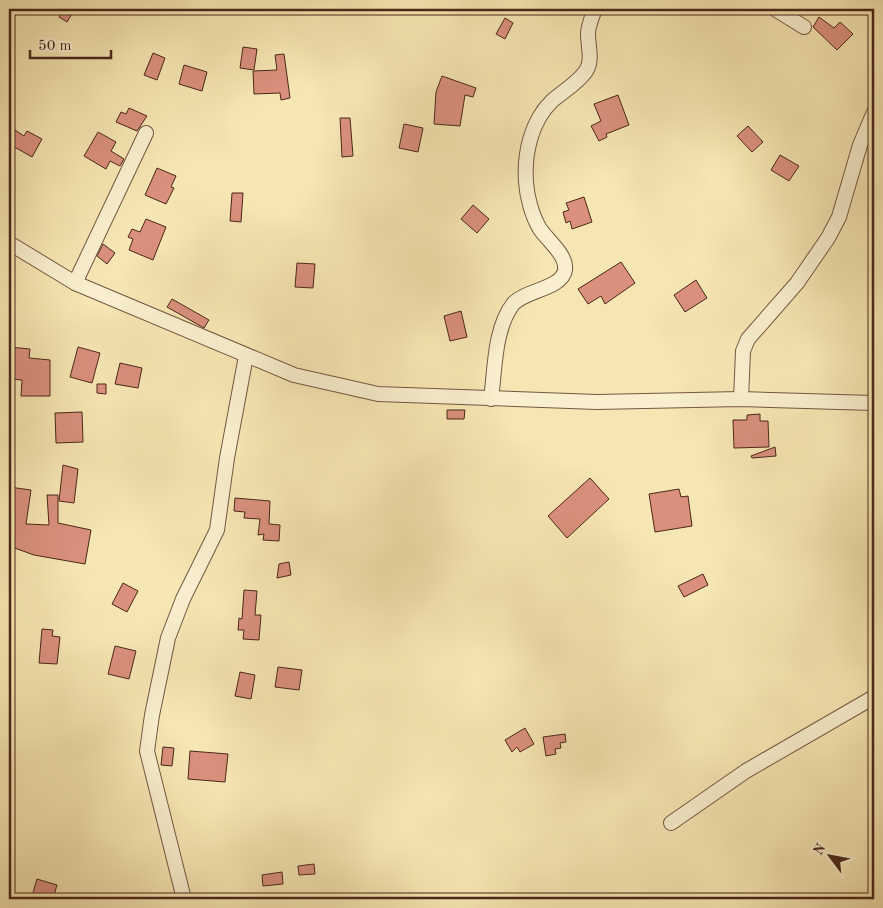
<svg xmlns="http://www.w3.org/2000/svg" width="883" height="908" font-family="'Old Standard TT',serif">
<rect width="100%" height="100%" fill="#f6e6b3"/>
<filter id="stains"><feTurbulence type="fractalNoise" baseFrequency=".004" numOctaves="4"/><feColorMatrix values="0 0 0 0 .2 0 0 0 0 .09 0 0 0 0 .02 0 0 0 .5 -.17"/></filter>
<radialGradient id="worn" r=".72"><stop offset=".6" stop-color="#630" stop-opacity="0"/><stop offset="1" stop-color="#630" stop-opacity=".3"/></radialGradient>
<g fill="#da907d" stroke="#4a2719">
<path d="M 65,9 L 75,9 L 67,22 L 59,17 Z"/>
<path d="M 819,17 L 834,28 L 840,22 L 853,34 L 837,50 L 813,27 Z"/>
<path d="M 505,18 L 513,23 L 505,39 L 496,34 Z"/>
<path d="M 243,47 L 257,49 L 254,70 L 240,68 Z"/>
<path d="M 153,53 L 165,58 L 157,80 L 144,75 Z"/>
<path d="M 284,54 L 290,98 L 281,100 L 280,93 L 254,94 L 253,71 L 277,70 L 275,55 Z"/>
<path d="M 184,65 L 207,72 L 202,91 L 179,84 Z"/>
<path d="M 442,76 L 476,88 L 473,97 L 465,95 L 460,126 L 434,124 L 436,92 Z"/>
<path d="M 618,95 L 629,125 L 606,134 L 607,137 L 599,141 L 591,126 L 601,121 L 594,104 Z"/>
<path d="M 129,108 L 147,116 L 137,131 L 116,122 L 121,112 L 126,114 Z"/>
<path d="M 340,118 L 350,118 L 353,156 L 342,157 Z"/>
<path d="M 404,124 L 423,128 L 418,152 L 399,148 Z"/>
<path d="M 748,126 L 763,142 L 752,152 L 737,136 Z"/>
<path d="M 12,128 L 24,136 L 27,131 L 42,139 L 32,157 L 9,144 L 9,133 Z"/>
<path d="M 98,132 L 116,142 L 111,151 L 124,159 L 120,166 L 110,161 L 106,169 L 84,156 Z"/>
<path d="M 780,155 L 799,166 L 789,181 L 771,170 Z"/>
<path d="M 157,168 L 176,176 L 171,187 L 174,188 L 166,204 L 145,195 Z"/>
<path d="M 232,193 L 243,193 L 241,222 L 230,221 Z"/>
<path d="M 584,197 L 592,222 L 572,229 L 570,221 L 566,223 L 563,212 L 569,210 L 566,203 Z"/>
<path d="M 473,205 L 489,219 L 477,233 L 461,219 Z"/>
<path d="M 146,219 L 166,227 L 153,260 L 129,250 L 133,239 L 128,237 L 132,229 L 140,232 Z"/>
<path d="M 103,244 L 115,253 L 107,264 L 97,256 Z"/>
<path d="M 621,262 L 635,283 L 605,304 L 601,296 L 588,304 L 578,289 Z"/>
<path d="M 297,263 L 315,264 L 313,288 L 295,287 Z"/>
<path d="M 696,280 L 707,298 L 685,312 L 674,295 Z"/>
<path d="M 172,299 L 209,320 L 204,328 L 167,307 Z"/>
<path d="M 461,311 L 467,337 L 450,341 L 444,316 Z"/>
<path d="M 9,347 L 30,349 L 29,358 L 50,360 L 50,396 L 21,396 L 22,380 L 10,379 L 12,357 L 9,357 Z"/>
<path d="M 78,347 L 100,353 L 92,383 L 70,377 Z"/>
<path d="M 120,363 L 142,368 L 138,388 L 115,384 Z"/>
<path d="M 97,384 L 106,384 L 106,394 L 97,393 Z"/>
<path d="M 447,410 L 465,410 L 464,419 L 447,419 Z"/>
<path d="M 82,412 L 83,442 L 56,443 L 55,413 Z"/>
<path d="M 760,414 L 760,421 L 768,421 L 769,447 L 734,448 L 733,420 L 747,420 L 747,415 Z"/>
<path d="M 775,447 L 776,456 L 752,458 L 751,456 Z"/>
<path d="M 63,465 L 78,469 L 74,503 L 59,501 Z"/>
<path d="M 590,478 L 609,499 L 567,538 L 548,516 Z"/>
<path d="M 9,487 L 31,490 L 26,524 L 49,525 L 47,495 L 58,495 L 58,523 L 91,530 L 85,564 L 34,555 L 9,546 Z"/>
<path d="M 679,489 L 681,497 L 688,496 L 692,526 L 655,532 L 649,494 Z"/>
<path d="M 235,498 L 270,501 L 269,524 L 280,525 L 279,541 L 263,540 L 264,534 L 258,535 L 260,519 L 244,518 L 245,512 L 234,511 Z"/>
<path d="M 289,562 L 291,575 L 277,578 L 279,564 Z"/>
<path d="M 703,574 L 708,585 L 684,597 L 678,586 Z"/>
<path d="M 123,583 L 138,591 L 127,612 L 112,604 Z"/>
<path d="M 244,590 L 257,591 L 255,615 L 261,615 L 259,640 L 243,639 L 244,630 L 238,630 L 239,618 L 242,619 Z"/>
<path d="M 42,629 L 53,630 L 52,636 L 60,637 L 57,664 L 39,663 Z"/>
<path d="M 115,646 L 136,651 L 129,679 L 108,674 Z"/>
<path d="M 278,667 L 302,670 L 299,690 L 275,687 Z"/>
<path d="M 240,672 L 255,675 L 251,699 L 235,696 Z"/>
<path d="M 525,728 L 534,744 L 520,752 L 517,747 L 512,752 L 505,740 Z"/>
<path d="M 565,734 L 566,742 L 560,743 L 561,748 L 555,749 L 556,754 L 546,756 L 543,737 Z"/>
<path d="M 163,747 L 174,748 L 172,766 L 161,765 Z"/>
<path d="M 190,751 L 228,754 L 225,782 L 188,779 Z"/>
<path d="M 314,864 L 315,874 L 299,875 L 298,866 Z"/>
<path d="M 282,872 L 283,884 L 263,886 L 262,875 Z"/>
<path d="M 37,879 L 57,885 L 53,899 L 32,896 Z"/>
</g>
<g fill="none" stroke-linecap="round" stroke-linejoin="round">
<g stroke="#755740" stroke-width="16">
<g id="minor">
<path d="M 775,9 L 804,27"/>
<path d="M 9,243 L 75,283 L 294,375 L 378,394 L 597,402 L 741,399 L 874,403"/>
<path d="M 75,283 L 146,133"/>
<path d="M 491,399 C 495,370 494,329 513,304 C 525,290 562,289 565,270 C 567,255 548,241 540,229 C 532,216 527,197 526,182 C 524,154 531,121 552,101 C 562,92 578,83 586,71 C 593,60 588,47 588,34 C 588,26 592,17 595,9"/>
<path d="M 741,399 L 743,351 L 748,339 L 797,283 L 828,238 L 839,217 L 860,145 L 874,112"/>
<path d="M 671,823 L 746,771 L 874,697"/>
<path d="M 184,899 L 147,751 L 152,715 L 168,638 L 183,599 L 217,530 L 227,458 L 246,356"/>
</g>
</g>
<use href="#minor" stroke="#f9efce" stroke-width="14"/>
</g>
<rect width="883" height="908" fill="none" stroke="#f6e6b3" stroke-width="30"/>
<rect x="10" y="10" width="863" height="888" fill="none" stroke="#4a2719" stroke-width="2.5"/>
<rect x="15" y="15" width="853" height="878" fill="none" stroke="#4a2719"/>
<g transform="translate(830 856) rotate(302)" stroke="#f9efce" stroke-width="4" paint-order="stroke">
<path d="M0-4L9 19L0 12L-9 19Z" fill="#4a2719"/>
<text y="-8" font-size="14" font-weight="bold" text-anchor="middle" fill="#4a2719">N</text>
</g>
<path d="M30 50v8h81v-8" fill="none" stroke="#4a2719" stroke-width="2.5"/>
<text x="38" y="50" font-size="15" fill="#4a2719" stroke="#f9efce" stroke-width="4" paint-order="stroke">50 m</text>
<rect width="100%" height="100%" filter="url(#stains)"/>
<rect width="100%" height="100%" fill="url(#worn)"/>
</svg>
